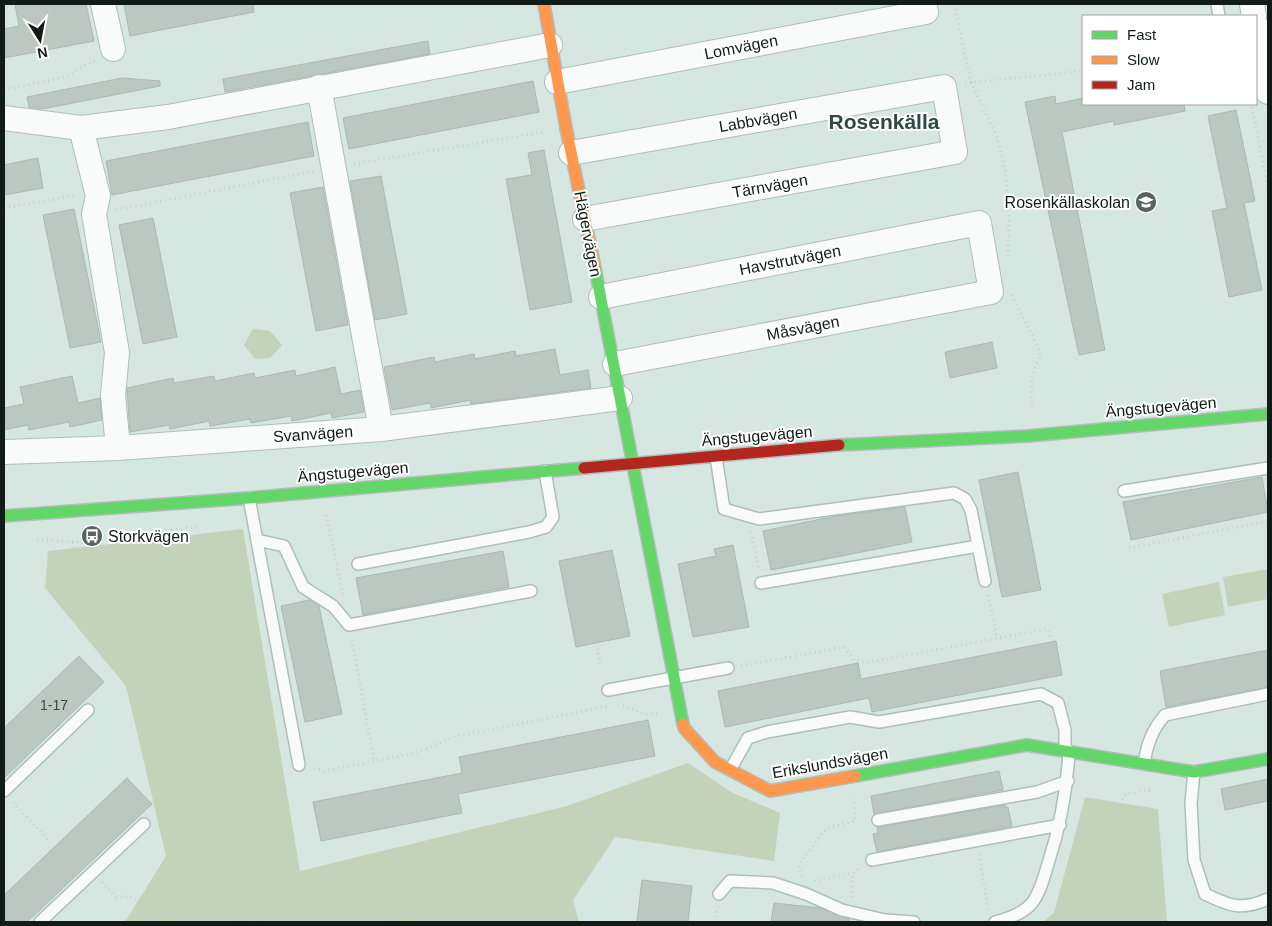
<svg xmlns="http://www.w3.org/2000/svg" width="1272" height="926" font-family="Helvetica,sans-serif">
<rect width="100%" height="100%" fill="#d6e7e2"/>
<g fill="#c2d3ba">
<path d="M 253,329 L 270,331 L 282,345 L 270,358 L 255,359 L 244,345 Z"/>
<path d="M 243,529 L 300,871 L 567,806 L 688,763 L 731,792 L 780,813 L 774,861 L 615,837 L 573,900 L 579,922 L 125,922 L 166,856 L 126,686 L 45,588 L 48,551 Z"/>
<path d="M 1268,569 L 1268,599 L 1228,607 L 1223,577 Z"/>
<path d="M 1219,582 L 1225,615 L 1169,627 L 1162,594 Z"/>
<path d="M 1085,797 L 1158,809 L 1167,922 L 1043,922 L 1054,913 Z"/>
</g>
<g fill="#bbc7c1" stroke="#acb7b2">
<path d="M 15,4 L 86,4 L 94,41 L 4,58 L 4,29 L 19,26 Z"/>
<path d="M 124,4 L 253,4 L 254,12 L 130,36 Z"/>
<path d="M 428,41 L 430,54 L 225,92 L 223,79 Z"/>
<path d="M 122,78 L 160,81 L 160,86 L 42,109 L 29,107 L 27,97 Z"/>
<path d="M 533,81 L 539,112 L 349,149 L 343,118 Z"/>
<path d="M 1055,96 L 1056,104 L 1083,98 L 1083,104 L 1184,104 L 1185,111 L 1114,125 L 1114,121 L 1062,132 L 1105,350 L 1079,355 L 1025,102 Z"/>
<path d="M 1236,110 L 1255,201 L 1244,203 L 1262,290 L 1229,297 L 1212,211 L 1227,208 L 1208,116 Z"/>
<path d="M 308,122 L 314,156 L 112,195 L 106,161 Z"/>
<path d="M 544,150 L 572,302 L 530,310 L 506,179 L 532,175 L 528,153 Z"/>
<path d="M 38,158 L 43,188 L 4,195 L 4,165 Z"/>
<path d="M 381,176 L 407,314 L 375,320 L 350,181 Z"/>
<path d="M 323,187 L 348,325 L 316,331 L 290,193 Z"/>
<path d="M 74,209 L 101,342 L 70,348 L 43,215 Z"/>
<path d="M 153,218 L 177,337 L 143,344 L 119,225 Z"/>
<path d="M 992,342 L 997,368 L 950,378 L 945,352 Z"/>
<path d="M 555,349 L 560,375 L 588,370 L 591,388 L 471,404 L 470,400 L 431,408 L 430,403 L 392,410 L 384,367 L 434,357 L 435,362 L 474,354 L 475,359 L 515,351 L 516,356 Z"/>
<path d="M 335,367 L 341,394 L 360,390 L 364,412 L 332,418 L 331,413 L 292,421 L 291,416 L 251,423 L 250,419 L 210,426 L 209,421 L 170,429 L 169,425 L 130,432 L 127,388 L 173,378 L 174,383 L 214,376 L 215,381 L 254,373 L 255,378 L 295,370 L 296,376 Z"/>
<path d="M 72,376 L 78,403 L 100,398 L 102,420 L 70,427 L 69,422 L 29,430 L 28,425 L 4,430 L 4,408 L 24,404 L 20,387 Z"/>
<path d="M 1018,472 L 1041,590 L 1002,597 L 979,480 Z"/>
<path d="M 1262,477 L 1268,512 L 1131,540 L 1123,502 Z"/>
<path d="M 905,507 L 912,542 L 771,570 L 763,531 L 836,516 Z"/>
<path d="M 733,545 L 749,627 L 693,637 L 678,564 L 716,556 L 714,549 Z"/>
<path d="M 612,550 L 630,636 L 576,647 L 559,561 Z"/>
<path d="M 503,551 L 509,587 L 363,615 L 356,578 Z"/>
<path d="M 310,600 L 319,606 L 342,714 L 305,722 L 281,606 Z"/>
<path d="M 1056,641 L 1062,675 L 872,712 L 869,698 L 725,727 L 718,691 L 858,663 L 861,679 Z"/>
<path d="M 1268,650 L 1268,687 L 1166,707 L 1160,671 Z"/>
<path d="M 79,656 L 104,682 L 4,778 L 4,728 Z"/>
<path d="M 648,720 L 655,756 L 458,794 L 462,813 L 321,841 L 313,802 L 462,773 L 459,757 Z"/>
<path d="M 999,771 L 1003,790 L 874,814 L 871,796 Z"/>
<path d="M 127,778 L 152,804 L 27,922 L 4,922 L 4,895 Z"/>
<path d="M 1268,779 L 1268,801 L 1225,810 L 1221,789 Z"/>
<path d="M 1005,805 L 1006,808 L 1008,807 L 1012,826 L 877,852 L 873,834 L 878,833 L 877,827 Z"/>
<path d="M 642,880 L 692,886 L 688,922 L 637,922 Z"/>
<path d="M 774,903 L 820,908 L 849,919 L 849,922 L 771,922 Z"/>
</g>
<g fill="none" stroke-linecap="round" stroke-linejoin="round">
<g stroke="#b0bdb9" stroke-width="14">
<g id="lane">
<path d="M 1217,4 L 1219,16"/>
<path d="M 716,457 L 724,509 L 759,519 L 954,493 L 965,499 L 971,510 L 985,581"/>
<path d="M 1124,491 L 1268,468"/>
<path d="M 249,498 L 299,765"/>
<path d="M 257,540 L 284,546 L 303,587 L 333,606 L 349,625 L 531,591"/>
<path d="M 358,564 L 529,532 L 546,527 L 553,517 L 545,471"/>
<path d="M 761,583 L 978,546"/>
<path d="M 608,690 L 728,668"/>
<path d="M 1144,764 C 1147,744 1152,730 1165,715 L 1268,694"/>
<path d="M 730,770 L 748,738 L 767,732 L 850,717 L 879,722 L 1041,694 L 1058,703 L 1065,730 L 1065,751"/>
<path d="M 1194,772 L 1191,803 L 1194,860 L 1205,894 C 1230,906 1241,911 1268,899"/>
<path d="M 4,791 L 88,710"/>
<path d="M 878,820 L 1037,792 L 1068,781"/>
<path d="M 872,860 L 1060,825"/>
<path d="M 719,894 L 730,881 L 773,883 L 806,894 L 842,910 L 885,920 L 914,922"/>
<path d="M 40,922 L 144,824"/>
<path d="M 995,922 C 1007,919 1023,914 1032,903 C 1040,893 1044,877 1048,864 C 1060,827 1067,791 1069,751"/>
</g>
</g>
<g stroke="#b0bdb9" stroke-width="26">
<g id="street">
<path d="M 103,4 L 113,49"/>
<path d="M 1252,4 L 1254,16"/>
<path d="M 1256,26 L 1268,92"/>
<path d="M 557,82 L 926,12 L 924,4"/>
<path d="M 319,87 L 381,429"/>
<path d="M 4,118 L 81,128 L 168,117 L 550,45"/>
<path d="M 81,128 L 98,196 L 94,214 L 117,353 L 113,395 L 118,448"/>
<path d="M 571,153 L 944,87 L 955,152 L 585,219"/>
<path d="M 601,297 L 979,223 L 991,292 L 615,364"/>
<path d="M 4,452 L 118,448 L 381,429 L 620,398"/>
</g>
</g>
<g stroke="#b0bdb9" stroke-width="14">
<g id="fast">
<path d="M 595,268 L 683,724"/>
<path d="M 839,445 L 1028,436 L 1268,414"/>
<path d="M 4,516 L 249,498 L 584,468"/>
<path d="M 855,776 L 1027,745 L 1194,772 L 1268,759"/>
</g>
</g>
<g stroke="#b0bdb9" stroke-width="14">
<g id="slow">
<path d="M 544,4 L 566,128 L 595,268"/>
<path d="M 683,724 L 684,728 L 715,762 L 770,791 L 855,776"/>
</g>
</g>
<g stroke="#b0bdb9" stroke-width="14">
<path id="jam" d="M 584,468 L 839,445"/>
</g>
<g stroke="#c9cecd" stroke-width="3" stroke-dasharray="1 4" stroke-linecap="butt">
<path d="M 954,4 L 971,82 L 997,137 L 1006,174 L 1009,219 L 1008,257"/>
<path d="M 965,83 L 1083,71"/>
<path d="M 4,90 L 65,77 L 97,59"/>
<path d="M 1252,107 L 1268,189"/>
<path d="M 354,164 L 543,132"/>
<path d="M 4,208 L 77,195"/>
<path d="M 116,210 L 314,171"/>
<path d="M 1012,295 L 1041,353 L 1031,380 L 1032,412"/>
<path d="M 326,515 L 343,595"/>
<path d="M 751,532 L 759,570"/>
<path d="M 37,539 C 76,545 105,539 144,533 C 163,530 182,529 201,527"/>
<path d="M 73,542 L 87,583 L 174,687 L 177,730 L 204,761 L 217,828 L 239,862 L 244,888 L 263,922"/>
<path d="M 1129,548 L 1268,521"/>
<path d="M 988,595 L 997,638"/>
<path d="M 352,640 L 374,760"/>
<path d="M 600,664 L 597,650 L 600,645"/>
<path d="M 741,666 L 844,647 L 854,660 L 865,663 L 1047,629 L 1051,637"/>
<path d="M 618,704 L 648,715 L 659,713"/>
<path d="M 314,768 L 324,771 L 415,753 L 453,737 L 609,706"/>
<path d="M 1150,790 L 1126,794 L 1118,809 L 1125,824 L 1147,855 L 1160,922"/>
<path d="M 13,802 L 50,842"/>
<path d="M 979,854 L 988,909"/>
<path d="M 802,876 L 798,865 L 827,828 L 855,821 L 854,798"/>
<path d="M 814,881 L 853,873 L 861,867"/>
<path d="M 102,882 L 116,897 C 142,894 148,910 169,915 C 196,921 224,914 250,922"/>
<path d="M 851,897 L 853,873"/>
<path d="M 387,922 L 493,879 L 631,830 L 738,800"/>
<path d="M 714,922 L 718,907"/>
</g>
<use href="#lane" stroke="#f9fbfb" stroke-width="11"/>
<use href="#street" stroke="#f9fbfb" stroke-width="24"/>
<use href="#fast" stroke="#63d668" stroke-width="11"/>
<use href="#slow" stroke="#ff974d" stroke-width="11"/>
<use href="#jam" stroke="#b3261e" stroke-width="11"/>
</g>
<defs>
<g id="school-disc" transform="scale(1.125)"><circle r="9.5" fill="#56635f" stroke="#fff"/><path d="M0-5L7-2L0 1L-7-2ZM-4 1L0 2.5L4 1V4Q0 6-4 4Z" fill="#fff"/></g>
<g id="bus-disc" transform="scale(1.125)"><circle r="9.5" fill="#56635f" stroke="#fff"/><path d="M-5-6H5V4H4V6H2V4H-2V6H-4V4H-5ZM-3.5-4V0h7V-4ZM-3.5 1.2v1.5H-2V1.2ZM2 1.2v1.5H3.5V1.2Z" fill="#fff"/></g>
</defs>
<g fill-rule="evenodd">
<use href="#school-disc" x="1146" y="202"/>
<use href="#bus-disc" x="92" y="536"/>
</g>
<g text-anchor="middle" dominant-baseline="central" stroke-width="4" stroke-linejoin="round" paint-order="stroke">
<g font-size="14" fill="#3c4743">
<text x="54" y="705">1-17</text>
</g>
<g font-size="16" fill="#111c19" stroke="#fff">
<text transform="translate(741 47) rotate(-11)">Lomvägen</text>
<text transform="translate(758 120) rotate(-10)">Labbvägen</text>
<text transform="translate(770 186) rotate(-10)">Tärnvägen</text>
<text transform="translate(588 234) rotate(79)">Hägervägen</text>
<text transform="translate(790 260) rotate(-11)">Havstrutvägen</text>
<text transform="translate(803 328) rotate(-11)">Måsvägen</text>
<text transform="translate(1161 407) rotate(-5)">Ängstugevägen</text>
<text transform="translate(313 434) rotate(-4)">Svanvägen</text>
<text transform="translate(757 436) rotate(-5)">Ängstugevägen</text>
<text transform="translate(353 472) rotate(-5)">Ängstugevägen</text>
<text transform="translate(830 763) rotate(-10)">Erikslundsvägen</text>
</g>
<g font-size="16" fill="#111c19" stroke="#fff" text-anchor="end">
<text x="1130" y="202">Rosenkällaskolan</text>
<text x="108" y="536" text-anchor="start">Storkvägen</text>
</g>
<g font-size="21" font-weight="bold" fill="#2e4941" stroke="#fff">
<text x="884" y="121">Rosenkälla</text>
</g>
</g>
<rect width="1272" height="926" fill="none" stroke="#111c19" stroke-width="10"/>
<rect x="1082" y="15" width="175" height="90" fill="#ffffff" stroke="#a0a4a3"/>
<rect x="1092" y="31" width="25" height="8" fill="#63d668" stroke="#a0a4a3"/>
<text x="1127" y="40" font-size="15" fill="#111c19">Fast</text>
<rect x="1092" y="56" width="25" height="8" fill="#ff974d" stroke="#a0a4a3"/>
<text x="1127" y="65" font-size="15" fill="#111c19">Slow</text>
<rect x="1092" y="81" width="25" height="8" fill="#b3261e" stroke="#a0a4a3"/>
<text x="1127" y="90" font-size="15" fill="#111c19">Jam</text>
<g transform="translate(40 40) rotate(169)" stroke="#ffffff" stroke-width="4" paint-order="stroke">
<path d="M0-4L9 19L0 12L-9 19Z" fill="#111c19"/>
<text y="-8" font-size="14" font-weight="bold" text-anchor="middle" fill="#111c19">N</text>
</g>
</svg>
